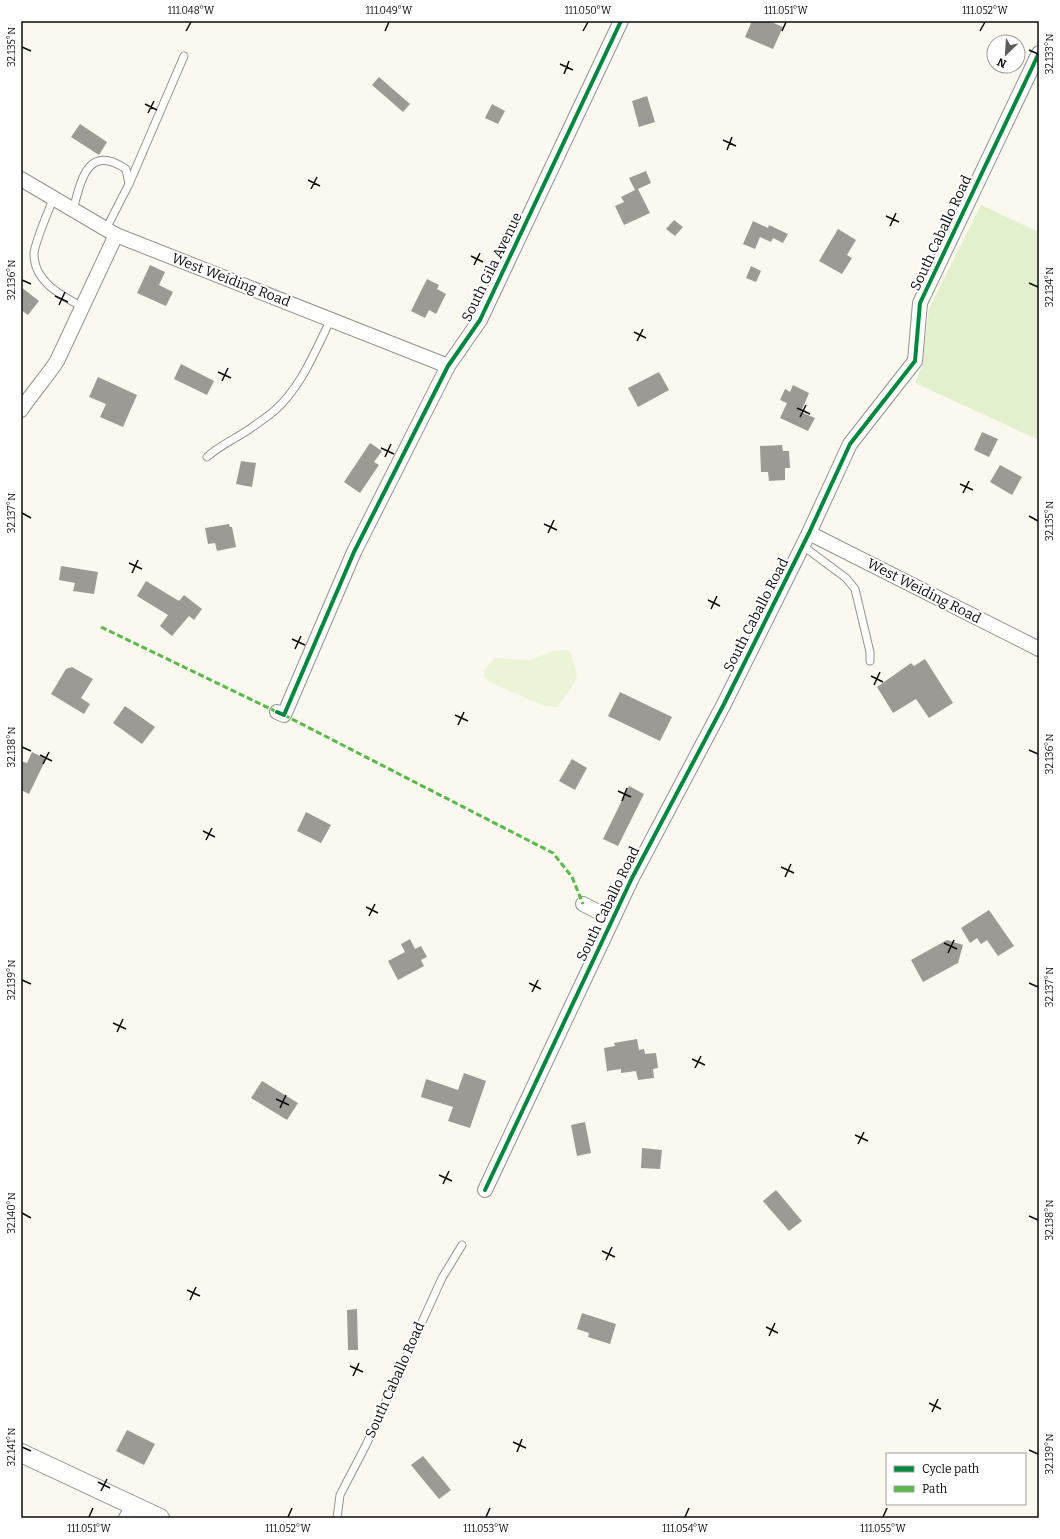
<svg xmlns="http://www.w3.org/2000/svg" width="1060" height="1539" font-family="Bitter,serif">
<rect width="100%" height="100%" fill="#faf8ef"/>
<path fill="#e2f0ce" d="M 981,205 L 1039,232 L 1039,440 L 915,383 L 922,366 L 929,308 Z"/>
<path fill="#ecf4d8" d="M 569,650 C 583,686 576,677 558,707 L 545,706 L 489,682 L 484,677 L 485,669 L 495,658 L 530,660 L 553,651 Z"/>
<g fill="#9c9a95">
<path d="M 752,21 L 769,21 L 783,27 L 773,49 L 745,37 Z"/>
<path d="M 379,77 L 410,104 L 403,112 L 372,85 Z"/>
<path d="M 647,96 L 655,122 L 639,127 L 632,101 Z"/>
<path d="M 492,104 L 505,111 L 498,124 L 485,118 Z"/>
<path d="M 80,124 L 107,142 L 99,155 L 71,137 Z"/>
<path d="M 646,171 L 651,183 L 638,189 L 650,213 L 624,225 L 615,206 L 624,202 L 621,197 L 635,190 L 629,178 Z"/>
<path d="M 674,220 L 683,227 L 675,236 L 666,229 Z"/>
<path d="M 753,221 L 768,228 L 769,225 L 788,234 L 783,243 L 773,238 L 771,242 L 760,237 L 755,249 L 743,244 Z"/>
<path d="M 838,229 L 856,240 L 847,255 L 852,258 L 842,274 L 819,261 Z"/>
<path d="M 150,265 L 165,272 L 159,285 L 173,292 L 166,306 L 137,293 Z"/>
<path d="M 751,266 L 761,271 L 756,282 L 746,278 Z"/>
<path d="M 427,279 L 439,285 L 437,289 L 446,294 L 436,314 L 429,310 L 425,318 L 411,311 Z"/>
<path d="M 21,287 L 39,301 L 28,315 L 21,310 Z"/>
<path d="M 181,364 L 214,381 L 207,395 L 174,379 Z"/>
<path d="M 659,372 L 669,390 L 638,407 L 628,388 Z"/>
<path d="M 98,377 L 137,395 L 123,427 L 100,417 L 106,404 L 89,397 Z"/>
<path d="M 793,385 L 809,393 L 801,412 L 815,418 L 808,431 L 780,418 L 787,403 L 780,400 L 785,389 L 790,392 Z"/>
<path d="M 982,432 L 998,439 L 989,457 L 974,450 Z"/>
<path d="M 370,443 L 382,451 L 374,462 L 379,465 L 360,493 L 344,482 Z"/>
<path d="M 782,445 L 783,451 L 789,451 L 790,468 L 785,468 L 785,480 L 769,481 L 768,472 L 761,472 L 760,446 Z"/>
<path d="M 241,461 L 256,463 L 252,487 L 236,484 Z"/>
<path d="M 1000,465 L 1022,477 L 1012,495 L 990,482 Z"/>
<path d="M 229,524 L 230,527 L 232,527 L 236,547 L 217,551 L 215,543 L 208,544 L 205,528 Z"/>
<path d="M 61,566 L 98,572 L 94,594 L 73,591 L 75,583 L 59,580 Z"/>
<path d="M 146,581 L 179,601 L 184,595 L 202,609 L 194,620 L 189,616 L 172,636 L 160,626 L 168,615 L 137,596 Z"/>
<path d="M 925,659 L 953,703 L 929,718 L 916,699 L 893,713 L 877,687 L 911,663 L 914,666 Z"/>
<path d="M 72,667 L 93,679 L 81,698 L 90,704 L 84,714 L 51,694 L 66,669 Z"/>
<path d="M 620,692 L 672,717 L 660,741 L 608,716 Z"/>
<path d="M 125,706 L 155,727 L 142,744 L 113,723 Z"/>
<path d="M 32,752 L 46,759 L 29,794 L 21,790 L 21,761 L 27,763 Z"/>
<path d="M 572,759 L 587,768 L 575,790 L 559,781 Z"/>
<path d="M 629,786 L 644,794 L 618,846 L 603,839 Z"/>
<path d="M 306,812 L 331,825 L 321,843 L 297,831 Z"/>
<path d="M 989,910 L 1014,946 L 998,956 L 987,940 L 981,944 L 977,938 L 970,943 L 961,928 Z"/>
<path d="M 410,939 L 415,949 L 421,946 L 427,957 L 421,960 L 424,966 L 398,980 L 388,961 L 405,952 L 401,944 Z"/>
<path d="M 947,940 L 963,945 L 958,963 L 923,982 L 911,960 Z"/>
<path d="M 637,1039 L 639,1050 L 644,1049 L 645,1054 L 656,1053 L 658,1068 L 653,1069 L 654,1078 L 638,1080 L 636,1071 L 621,1073 L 621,1069 L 607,1071 L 604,1048 L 615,1046 L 614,1043 Z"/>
<path d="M 464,1073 L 486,1081 L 470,1128 L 448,1121 L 453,1107 L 421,1097 L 426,1079 L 458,1090 Z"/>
<path d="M 262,1081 L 298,1103 L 287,1120 L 251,1098 Z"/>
<path d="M 585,1122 L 591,1153 L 577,1156 L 571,1125 Z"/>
<path d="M 642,1148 L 662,1150 L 660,1169 L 641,1168 Z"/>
<path d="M 776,1190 L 802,1221 L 789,1231 L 763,1201 Z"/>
<path d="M 357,1309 L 358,1350 L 348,1350 L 347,1310 Z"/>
<path d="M 582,1313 L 616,1324 L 610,1344 L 588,1337 L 589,1333 L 577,1329 Z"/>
<path d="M 127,1430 L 155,1444 L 144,1465 L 116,1451 Z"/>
<path d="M 423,1456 L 451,1490 L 439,1499 L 411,1465 Z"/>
</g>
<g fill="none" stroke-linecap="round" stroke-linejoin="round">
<g stroke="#93928e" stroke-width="9">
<g id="service">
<path d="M 53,199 C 49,210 34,244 34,254 C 34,282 62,296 83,307"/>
<path d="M 73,210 C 81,181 87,143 126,169 L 129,184"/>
<path d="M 106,229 L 129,184 L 184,56"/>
<path d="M 207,457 C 216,449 225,444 235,438 C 248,431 261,421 273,412 C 301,388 315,351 331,319"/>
<path d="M 803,546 L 846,578 L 855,589 L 870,652 L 870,661"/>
<path d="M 337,1518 L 340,1495 L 366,1445 L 442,1278 L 462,1245"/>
</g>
</g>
<g stroke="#93928e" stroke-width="16">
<g id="minor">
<path d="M 21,179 L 116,235 L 448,366"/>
<path d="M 21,410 C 32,393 46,378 57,361 L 116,235"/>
<path d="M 809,533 L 1039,649"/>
<path d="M 277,712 L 284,715 L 354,552 L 448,366 L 480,320 L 621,21"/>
<path d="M 583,904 L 612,919"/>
<path d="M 485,1190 L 632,878 L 724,704 L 809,533 L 850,444 L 915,361 L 920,303 L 1039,53"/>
<path d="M 126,1518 L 133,1506"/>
</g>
</g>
<g stroke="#93928e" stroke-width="20">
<path id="tertiary" d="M 21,1453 L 160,1518"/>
</g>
<use href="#service" stroke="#fefefd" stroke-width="7"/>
<use href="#minor" stroke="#fefefd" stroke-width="14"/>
<use href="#tertiary" stroke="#fefefd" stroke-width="18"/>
<g stroke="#58b947" stroke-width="3" stroke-dasharray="6 3" stroke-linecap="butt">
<path d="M 101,627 L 277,712"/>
<path d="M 284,715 L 553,853 L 572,877 L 583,904"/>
</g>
<g stroke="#fff" stroke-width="6">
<g id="cycleway">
<path d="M 277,712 L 284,715 L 354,552 L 448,366 L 480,320 L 621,21"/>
<path d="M 485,1190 L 632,878 L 724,704 L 809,533 L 850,444 L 915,361 L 920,303 L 1039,53"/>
</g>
</g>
<use href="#cycleway" stroke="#00873e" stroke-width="4"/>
</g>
<path fill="none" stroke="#0b0b0b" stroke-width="1.5" d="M 186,31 L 191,22M 385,31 L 389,22M 583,31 L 588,22M 782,31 L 786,22M 980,31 L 985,22M 22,47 L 31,51M 1029,50 L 1038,54M 560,64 L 573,70M 564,74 L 569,61M 145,104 L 157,110M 148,113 L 154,101M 723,140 L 736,146M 727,150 L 732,137M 308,180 L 320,186M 311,189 L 317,177M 886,216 L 899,222M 890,226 L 896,213M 471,256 L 483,262M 474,265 L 480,253M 22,280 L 31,284M 1029,283 L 1038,287M 55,296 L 68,302M 59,305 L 65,292M 634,332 L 646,338M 637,341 L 643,329M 218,372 L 231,378M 222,381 L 228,368M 797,408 L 810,414M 800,417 L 806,405M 381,448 L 394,454M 385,457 L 391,444M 960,484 L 973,490M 963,493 L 969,481M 22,513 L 31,518M 1029,516 L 1038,521M 544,524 L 557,530M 548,533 L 554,520M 129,563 L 142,569M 132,573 L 138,560M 708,600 L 720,606M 711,609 L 717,596M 292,639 L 305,645M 295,649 L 301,636M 871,676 L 883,682M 874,685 L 880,672M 455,715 L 468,721M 458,725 L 464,712M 22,747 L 31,751M 1029,750 L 1038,754M 40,755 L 52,761M 43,764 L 49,752M 618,791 L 631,797M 622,801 L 627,788M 203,831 L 215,837M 206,840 L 212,828M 781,867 L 794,873M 785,877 L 791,864M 366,907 L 378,913M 369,916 L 375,904M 944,943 L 957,949M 948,953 L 954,940M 22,980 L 31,984M 529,983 L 541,989M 1029,983 L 1038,987M 532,992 L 538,980M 113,1023 L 126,1029M 117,1032 L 123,1019M 692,1059 L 705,1065M 695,1068 L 701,1056M 276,1099 L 289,1105M 280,1108 L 286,1095M 855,1135 L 868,1141M 858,1144 L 864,1132M 439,1175 L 452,1181M 443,1184 L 449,1171M 22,1213 L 31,1218M 1029,1216 L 1038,1220M 602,1251 L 615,1257M 606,1260 L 612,1247M 187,1290 L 200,1296M 190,1300 L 196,1287M 766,1327 L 778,1333M 769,1336 L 775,1323M 350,1366 L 363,1372M 353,1376 L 359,1363M 929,1403 L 941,1409M 932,1412 L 938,1399M 513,1442 L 526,1448M 22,1447 L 31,1451M 1029,1450 L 1038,1454M 517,1452 L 522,1439M 98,1482 L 110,1488M 101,1491 L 107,1479M 89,1517 L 93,1508M 288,1517 L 292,1508M 486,1517 L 490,1508M 685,1517 L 689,1508M 883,1517 L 887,1508"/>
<g text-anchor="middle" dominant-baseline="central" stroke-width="4" stroke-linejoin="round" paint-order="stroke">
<g font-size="14" fill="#0b0b0b" stroke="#fff">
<text transform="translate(941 233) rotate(-65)">South Caballo Road</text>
<text transform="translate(492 267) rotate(-64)">South Gila Avenue</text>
<text transform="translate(231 280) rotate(21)">West Weiding Road</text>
<text transform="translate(924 591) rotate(27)">West Weiding Road</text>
<text transform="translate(756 615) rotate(-63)">South Caballo Road</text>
<text transform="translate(608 904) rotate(-64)">South Caballo Road</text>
<text transform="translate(395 1380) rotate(-66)">South Caballo Road</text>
</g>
</g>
<rect width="1060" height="1539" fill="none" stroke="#ffffff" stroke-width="44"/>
<rect x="886" y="1453" width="140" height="52" fill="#ffffff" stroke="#9d9d9d"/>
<rect x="894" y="1466" width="20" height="6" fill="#00873e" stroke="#9d9d9d"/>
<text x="922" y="1473" font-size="12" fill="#0b0b0b">Cycle path</text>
<rect x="894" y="1486" width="20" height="6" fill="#58b947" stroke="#9d9d9d"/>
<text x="922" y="1493" font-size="12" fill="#0b0b0b">Path</text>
<g transform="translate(1006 54) rotate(205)"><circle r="19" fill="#ffffff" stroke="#9d9d9d"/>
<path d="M0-3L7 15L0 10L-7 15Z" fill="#5f5e5b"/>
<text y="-6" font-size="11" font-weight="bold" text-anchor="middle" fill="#0b0b0b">N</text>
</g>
<rect x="22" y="22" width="1016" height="1495" fill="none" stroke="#0b0b0b" stroke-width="1.5"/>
<g font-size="10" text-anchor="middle" fill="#0b0b0b">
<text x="191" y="14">111.048°W</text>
<text x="389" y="14">111.049°W</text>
<text x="588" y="14">111.050°W</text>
<text x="786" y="14">111.051°W</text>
<text x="985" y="14">111.052°W</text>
<text transform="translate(11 47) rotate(-90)" y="4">32.135°N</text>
<text transform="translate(1049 54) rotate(-90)" y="4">32.133°N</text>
<text transform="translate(11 280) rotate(-90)" y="4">32.136°N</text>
<text transform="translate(1049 287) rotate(-90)" y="4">32.134°N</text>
<text transform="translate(11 513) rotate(-90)" y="4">32.137°N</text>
<text transform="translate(1049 521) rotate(-90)" y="4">32.135°N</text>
<text transform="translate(11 747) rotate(-90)" y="4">32.138°N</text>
<text transform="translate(1049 754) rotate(-90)" y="4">32.136°N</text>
<text transform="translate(11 980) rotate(-90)" y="4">32.139°N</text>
<text transform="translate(1049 987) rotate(-90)" y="4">32.137°N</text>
<text transform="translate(11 1213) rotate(-90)" y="4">32.140°N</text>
<text transform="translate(1049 1220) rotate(-90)" y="4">32.138°N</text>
<text transform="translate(11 1447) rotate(-90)" y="4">32.141°N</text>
<text transform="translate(1049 1454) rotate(-90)" y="4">32.139°N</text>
<text x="89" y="1532">111.051°W</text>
<text x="288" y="1532">111.052°W</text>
<text x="486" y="1532">111.053°W</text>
<text x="685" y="1532">111.054°W</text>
<text x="883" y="1532">111.055°W</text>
</g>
</svg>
